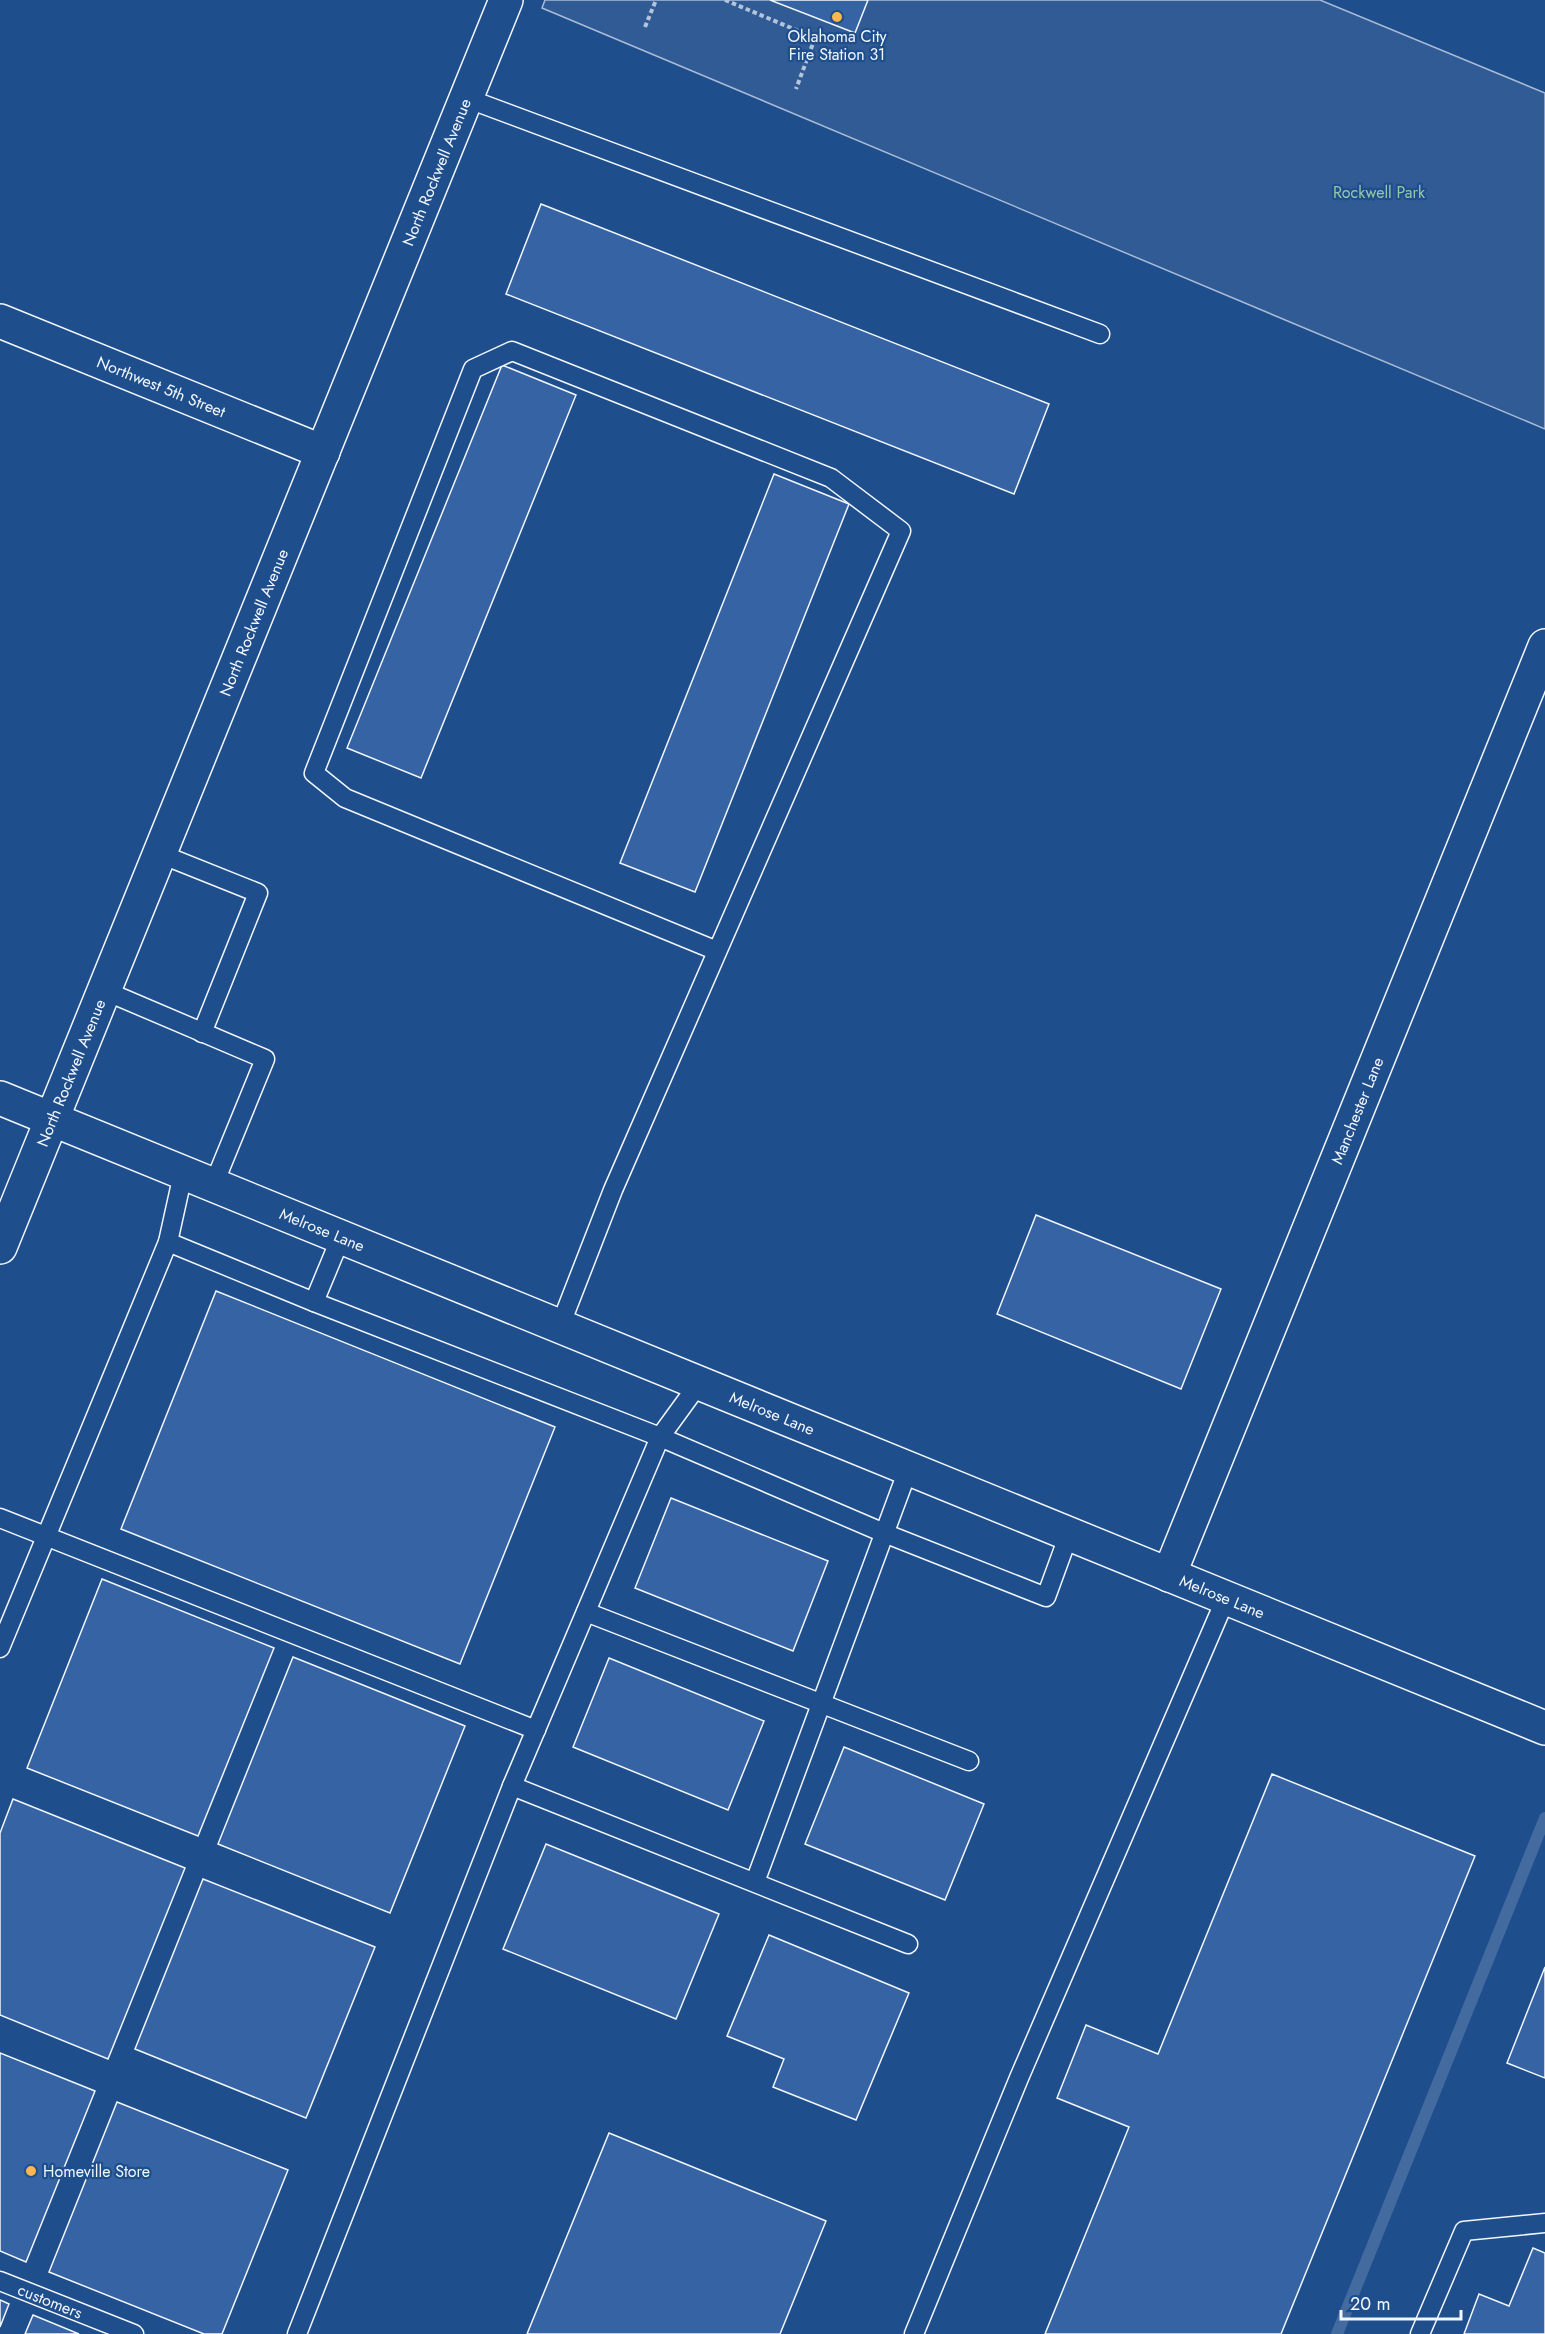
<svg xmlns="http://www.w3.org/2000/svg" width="1545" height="2334" font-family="Jost,sans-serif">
<rect width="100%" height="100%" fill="#1f4e8c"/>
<path fill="#305b95" stroke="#a8bbd7" stroke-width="1.5" d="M 545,0 L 1320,0 L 1545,93 L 1545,429 L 542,8 Z"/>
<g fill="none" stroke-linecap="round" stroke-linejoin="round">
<path stroke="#446ba0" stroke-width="12" d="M 1337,2334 L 1545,1818"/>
</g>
<g fill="#3563a3" stroke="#f2f6ff" stroke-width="1.5">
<path d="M 770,0 L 868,0 L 855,33 Z"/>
<path d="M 541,204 L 1049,404 L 1014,494 L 506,294 Z"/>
<path d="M 502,365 L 576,395 L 421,778 L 347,748 Z"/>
<path d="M 774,474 L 849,504 L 695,892 L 620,863 Z"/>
<path d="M 1036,1215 L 1221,1289 L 1181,1389 L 997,1314 Z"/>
<path d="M 216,1291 L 555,1427 L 460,1664 L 121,1529 Z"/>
<path d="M 671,1498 L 828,1561 L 793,1651 L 635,1588 Z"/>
<path d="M 102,1579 L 274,1648 L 198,1836 L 27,1768 Z"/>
<path d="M 293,1657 L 465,1726 L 390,1913 L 218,1844 Z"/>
<path d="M 609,1658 L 764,1721 L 728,1810 L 573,1747 Z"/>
<path d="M 844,1747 L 984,1804 L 945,1900 L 805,1844 Z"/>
<path d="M 1272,1774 L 1475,1856 L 1281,2334 L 1045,2334 L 1129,2127 L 1057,2098 L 1086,2025 L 1158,2054 Z"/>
<path d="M 13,1799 L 185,1868 L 108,2059 L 0,2015 L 0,1833 Z"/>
<path d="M 546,1844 L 719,1914 L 676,2019 L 503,1949 Z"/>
<path d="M 203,1879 L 375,1947 L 306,2118 L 135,2049 Z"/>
<path d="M 769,1935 L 909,1993 L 856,2120 L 773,2087 L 784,2059 L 727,2036 Z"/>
<path d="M 1545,1967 L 1545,2078 L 1507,2063 Z"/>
<path d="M 0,2053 L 95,2091 L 26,2262 L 0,2251 Z"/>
<path d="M 117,2102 L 288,2170 L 222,2334 L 204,2334 L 49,2272 Z"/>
<path d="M 609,2133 L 826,2221 L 780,2334 L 527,2334 Z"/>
<path d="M 1533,2248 L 1545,2253 L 1545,2334 L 1464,2334 L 1479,2294 L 1509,2306 Z"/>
<path d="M 0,2300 L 9,2304 L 0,2327 Z"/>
<path d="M 33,2315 L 79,2334 L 25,2334 Z"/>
</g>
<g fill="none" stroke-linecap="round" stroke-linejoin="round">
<g stroke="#f2f6ff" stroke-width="21">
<g id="service">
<path d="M 466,98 L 1100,334"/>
<path d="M 158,853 L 258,893 L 202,1033"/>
<path d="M 103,990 L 265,1059 L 213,1186"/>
<path d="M 168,1242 L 183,1174"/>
<path d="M 314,1302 L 341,1237"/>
<path d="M 560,1326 L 613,1190 L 901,531 L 831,478 L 512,351 L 473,369 L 314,773 L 345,798 L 717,951"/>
<path d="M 0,1518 L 536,1730"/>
<path d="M 586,1612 L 969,1761"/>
<path d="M 0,1648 L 168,1242 L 314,1302 L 660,1437 L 884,1533 L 1046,1597 L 1069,1534"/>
<path d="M 512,1786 L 908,1944"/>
<path d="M 755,1882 L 909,1467"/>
<path id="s1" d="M 0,2281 L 134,2334"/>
<path d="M 297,2334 L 512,1786 L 660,1437 L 700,1382"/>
<path d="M 914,2334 L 1019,2078 L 1226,1598"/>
<path d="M 1420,2334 L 1464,2231 L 1545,2223"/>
</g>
</g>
<g stroke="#f2f6ff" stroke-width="36">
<g id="minor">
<path id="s2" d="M 0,321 L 323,452"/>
<path id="s3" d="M 1169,1575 L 1545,646"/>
</g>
</g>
<g stroke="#f2f6ff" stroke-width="36">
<g id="tertiary">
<path id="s4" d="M 0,1098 L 1545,1728"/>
</g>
</g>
<g stroke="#f2f6ff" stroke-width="36">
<g id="secondary">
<path id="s5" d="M 0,1247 L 506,0"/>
</g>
</g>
<g stroke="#b3c4dc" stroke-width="4" stroke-dasharray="4.5 3" stroke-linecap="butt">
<path d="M 725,0 L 815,38 L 796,89"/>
<path d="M 645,27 L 656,0"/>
</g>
<use href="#service" stroke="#1f4e8c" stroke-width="18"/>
<use href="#minor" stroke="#1f4e8c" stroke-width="33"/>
<use href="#tertiary" stroke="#1f4e8c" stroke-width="33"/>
<use href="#secondary" stroke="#1f4e8c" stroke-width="33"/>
</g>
<g fill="#ffb74d" stroke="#1f4e8c" stroke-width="2">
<circle cx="837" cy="17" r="6"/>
<circle cx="31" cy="2171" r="6"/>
</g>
<g text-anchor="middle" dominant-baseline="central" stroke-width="4.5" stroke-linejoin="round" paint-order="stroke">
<g font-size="16" fill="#f2f6ff" stroke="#1f4e8c">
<text x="837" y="36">Oklahoma City<tspan x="837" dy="18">Fire Station 31</tspan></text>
<text x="43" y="2171" text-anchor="start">Homeville Store</text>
</g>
<g font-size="16" fill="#f2f6ff" stroke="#1f4e8c">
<text stroke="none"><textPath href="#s5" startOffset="1160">North Rockwell Avenue</textPath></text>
<text stroke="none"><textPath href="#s2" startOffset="174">Northwest 5th Street</textPath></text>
<text stroke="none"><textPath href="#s5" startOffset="674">North Rockwell Avenue</textPath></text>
<text stroke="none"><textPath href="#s5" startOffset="188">North Rockwell Avenue</textPath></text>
<text stroke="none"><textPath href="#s3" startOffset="501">Manchester Lane</textPath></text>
<text stroke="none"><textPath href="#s4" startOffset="348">Melrose Lane</textPath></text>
<text stroke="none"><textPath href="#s4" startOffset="834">Melrose Lane</textPath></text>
<text stroke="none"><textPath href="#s4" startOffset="1320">Melrose Lane</textPath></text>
<text stroke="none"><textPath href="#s1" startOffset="54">customers</textPath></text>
</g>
<g font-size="16" fill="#97c8a6" stroke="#1f4e8c">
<text x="1379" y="192">Rockwell Park</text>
</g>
</g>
<path d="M1341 2310v9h120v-9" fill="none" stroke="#f2f6ff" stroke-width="3"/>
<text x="1350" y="2310" font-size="18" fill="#f2f6ff" stroke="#1f4e8c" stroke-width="4.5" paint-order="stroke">20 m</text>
</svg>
